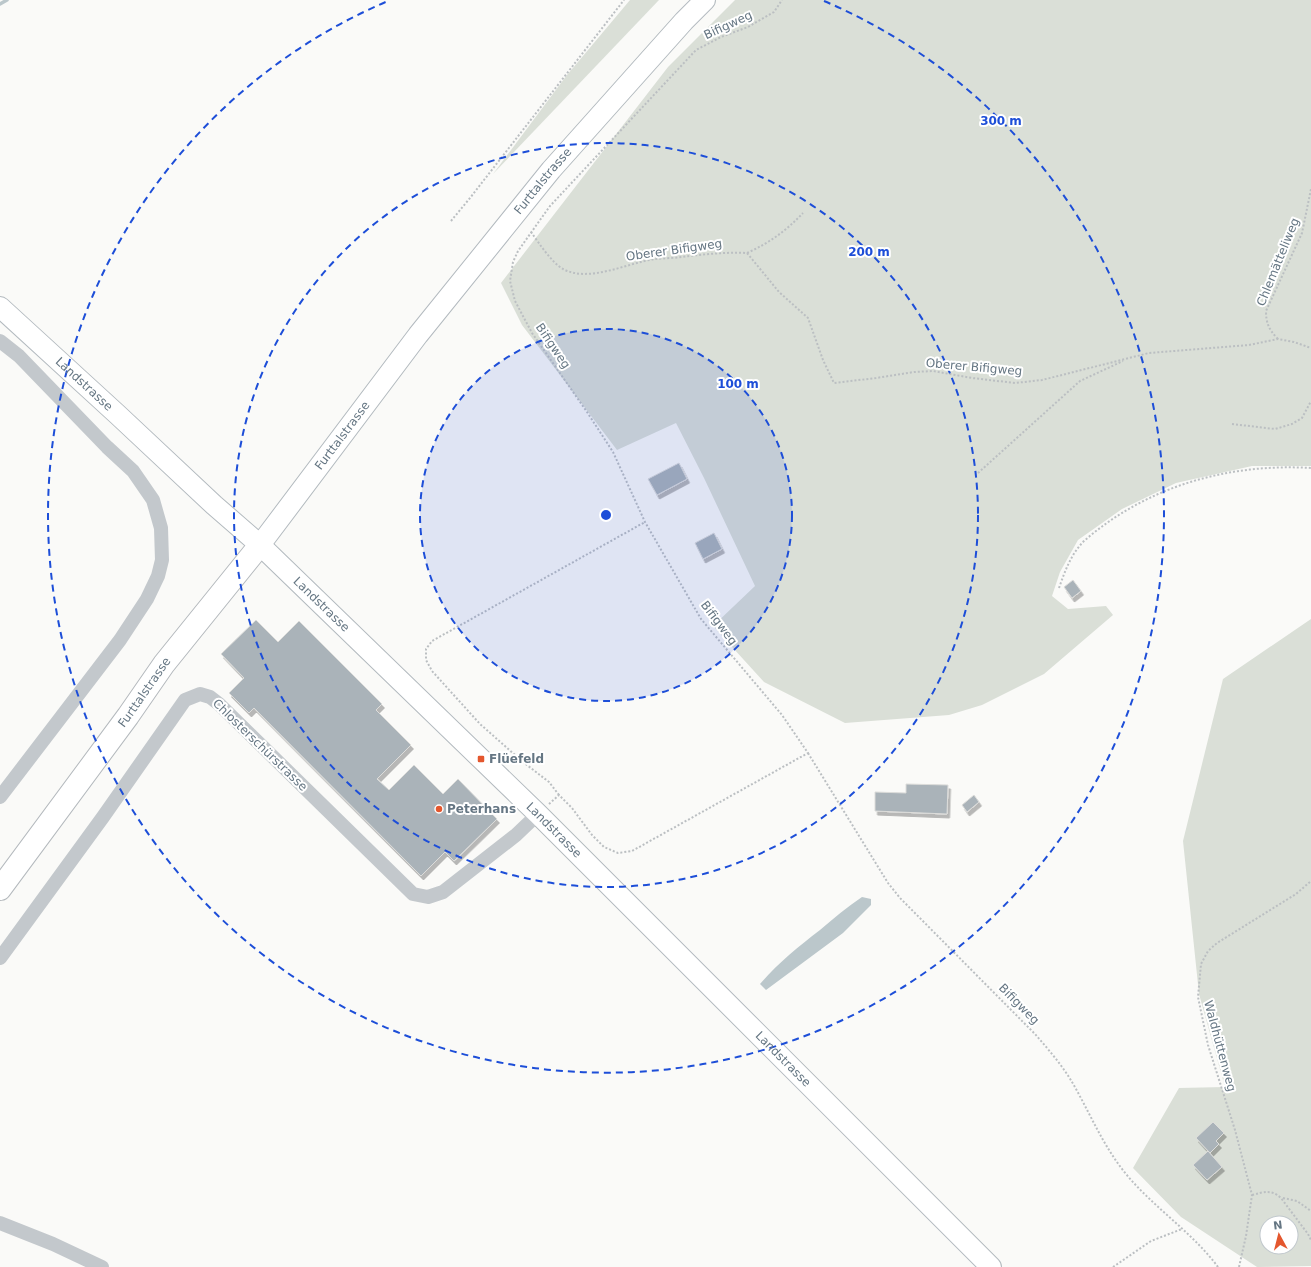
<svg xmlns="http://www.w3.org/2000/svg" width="1311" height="1267" font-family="'DejaVu Sans',sans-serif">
<defs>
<filter id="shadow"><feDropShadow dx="2.5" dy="4" stdDeviation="0" flood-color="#0004"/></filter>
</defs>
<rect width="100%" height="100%" fill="#fafaf8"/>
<g fill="#dadfd7" fill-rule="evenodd">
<path d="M 630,0 L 659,0 L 493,174 L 567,75 Z"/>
<path d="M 735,0 L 1311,0 L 1311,466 L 1252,466 L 1176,483 L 1122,509 L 1078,540 L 1060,572 L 1052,596 L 1068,609 L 1106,606 L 1113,615 L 1044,674 L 982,705 L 949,715 L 845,723 L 764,682 L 713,626 L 755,586 L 704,478 L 676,423 L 617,450 L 522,325 L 501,283 L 668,67 Z"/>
<path d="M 1311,619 L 1311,1266 L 1257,1267 L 1181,1217 L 1133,1168 L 1179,1088 L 1225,1087 L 1199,994 L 1183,841 L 1223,679 ZM 1267,1223 L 1291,1223 L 1291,1247 L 1267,1247 Z"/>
</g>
<path fill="#bbc7cb" d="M 862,897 L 871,899 L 871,905 L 843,933 L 766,990 L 760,984 C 778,963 798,947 820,930 C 834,918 847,907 862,897 Z"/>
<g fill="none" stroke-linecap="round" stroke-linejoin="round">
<path stroke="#bbc7cb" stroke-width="3.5" d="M 0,4 L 7,0"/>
</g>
<g fill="#aab3b9" stroke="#dcdcda" filter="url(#shadow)">
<path d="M 679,463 L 687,479 L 657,495 L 648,479 Z"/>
<path d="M 714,533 L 722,549 L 703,559 L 695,543 Z"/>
<path d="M 1073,580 L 1081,591 L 1072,598 L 1064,587 Z"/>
<path d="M 256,620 L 278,642 L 299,621 L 382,704 L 376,710 L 411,745 L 377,779 L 389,790 L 414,765 L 443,794 L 458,779 L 497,819 L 454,861 L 445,852 L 421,876 L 254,708 L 249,713 L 229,693 L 244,678 L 221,654 Z"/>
<path d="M 906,784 L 948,785 L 947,814 L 875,811 L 875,792 L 906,793 Z"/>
<path d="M 974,795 L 979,802 L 967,812 L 962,805 Z"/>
<path d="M 1213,1122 L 1224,1133 L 1216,1141 L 1219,1144 L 1210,1153 L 1196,1138 Z"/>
<path d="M 1208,1151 L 1222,1167 L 1207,1180 L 1193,1165 Z"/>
</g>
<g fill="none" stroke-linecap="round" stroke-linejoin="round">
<g stroke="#b3babf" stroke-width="22">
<g id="secondary">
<path id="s1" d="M 0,307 L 118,415 L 214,505 L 260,545 L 538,814 L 991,1267"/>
<path id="s2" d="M 260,545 L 418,335 L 551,170 L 684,21 L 705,0"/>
</g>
</g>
<g stroke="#b4b9bd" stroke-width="24">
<g id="trunk">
<path id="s3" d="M 0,889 L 128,716 L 164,664 L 260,545"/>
</g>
</g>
<g stroke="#bbbfc2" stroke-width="2" stroke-dasharray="2 2" stroke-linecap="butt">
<path d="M 451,221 L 470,198 L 624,0"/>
<path d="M 531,232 C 539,243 551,262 563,269 C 589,283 627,263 655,259 C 666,258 678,258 689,256 C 708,254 727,252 747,253 L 779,292 L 808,318 L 823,360 L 834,383 L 876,378 L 914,372 L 933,371 L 972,378 L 1015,383 L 1042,380 L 1149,353 L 1249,345 L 1278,339 L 1294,342 L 1311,348"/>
<path d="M 747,253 C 769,243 786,231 803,213"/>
<path d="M 1278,339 C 1269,330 1266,323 1266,311 L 1302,233 L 1311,189"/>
<path d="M 1232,424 L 1275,429 L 1292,424 L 1302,418 L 1311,401"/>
<path d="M 978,473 L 1080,381 L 1123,361"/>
<path d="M 1059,588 C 1065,571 1071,554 1084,541 C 1147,486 1229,463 1311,468"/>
<path d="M 808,753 L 888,883 L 900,898 L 1035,1034 C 1048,1049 1062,1065 1072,1082 C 1090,1113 1103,1146 1126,1174 C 1154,1208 1192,1232 1218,1267"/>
<path d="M 559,795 L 549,782 L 523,762 L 480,724 L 432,671 L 426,660 L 426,649 L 432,641 L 645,522"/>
<path d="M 549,804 L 559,795 L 572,808 L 592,835 L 604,847 L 618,853 L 632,851 L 808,753 L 782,715 L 701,619 L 645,522 L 613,452 L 587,412 L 532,333 L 515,301 L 510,281 L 513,262 L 518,251 L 550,206 L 696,50 L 721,37 L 748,27 L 774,12 L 782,0"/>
<path d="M 1252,1195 C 1264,1192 1271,1189 1281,1198 L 1308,1234 L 1311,1240"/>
<path d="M 1283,1198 L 1297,1201 L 1311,1211"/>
<path d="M 1113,1267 L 1151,1241 L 1182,1229"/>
<path d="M 1239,1267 L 1246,1236 L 1252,1195 L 1235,1130 L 1208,1045 L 1198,997 L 1201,964 L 1208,951 L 1217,943 L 1296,894 L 1311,881"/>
</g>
<g stroke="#c3c8cc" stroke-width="14">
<path d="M 0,341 L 19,356 L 107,447 L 133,471 L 153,500 L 161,528 L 162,560 L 158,576 L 147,599 L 120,640 L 0,797"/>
<path d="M 0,958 L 103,817 L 185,700 L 200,694 L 210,697 L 219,704 L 413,894 L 428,897 L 443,892 L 516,835 L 538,814"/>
<path d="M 0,1223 L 53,1244 L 102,1267"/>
</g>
<use href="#secondary" stroke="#fff" stroke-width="20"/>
<use href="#trunk" stroke="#fff" stroke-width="22"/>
</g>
<circle cx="606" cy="515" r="186" fill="#1d4ed8" fill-opacity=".12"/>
<g fill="none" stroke="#1d4ed8" stroke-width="2" stroke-dasharray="7 5">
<circle cx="606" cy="515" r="186"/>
<circle cx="606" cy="515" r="372"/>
<path d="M824 1A558 558 0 1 1 388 1"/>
</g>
<g fill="#e4572e" stroke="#fff" stroke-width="1.5">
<rect x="477" y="755" width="8" height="8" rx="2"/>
<circle cx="439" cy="809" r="4"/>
</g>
<g text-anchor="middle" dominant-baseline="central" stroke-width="4" stroke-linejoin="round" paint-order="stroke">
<g font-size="12" fill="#657683" stroke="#fff">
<text transform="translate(728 25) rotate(-25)">Bifigweg</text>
<text stroke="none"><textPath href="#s2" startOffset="461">Furttalstrasse</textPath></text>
<text transform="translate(674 250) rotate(-8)">Oberer Bifigweg</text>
<text transform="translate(1278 262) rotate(-68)">Chlemätteliweg</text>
<text transform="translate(553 346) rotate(56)">Bifigweg</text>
<text transform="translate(974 367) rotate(5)">Oberer Bifigweg</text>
<text stroke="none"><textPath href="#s1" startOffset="114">Landstrasse</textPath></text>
<text stroke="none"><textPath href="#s2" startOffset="137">Furttalstrasse</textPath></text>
<text stroke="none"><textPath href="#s1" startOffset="438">Landstrasse</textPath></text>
<text transform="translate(719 623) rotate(53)">Bifigweg</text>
<text stroke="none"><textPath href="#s3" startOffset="244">Furttalstrasse</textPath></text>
<text transform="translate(260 745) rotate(44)">Chlosterschürstrasse</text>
<text stroke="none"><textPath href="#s1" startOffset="762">Landstrasse</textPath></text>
<text transform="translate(1019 1004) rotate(45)">Bifigweg</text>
<text transform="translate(1220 1046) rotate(75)">Waldhüttenweg</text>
<text stroke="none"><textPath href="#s1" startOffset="1086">Landstrasse</textPath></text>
</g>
<g font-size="12" font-weight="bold" fill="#657683" stroke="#fff" text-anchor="start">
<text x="489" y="759">Flüefeld</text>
<text x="447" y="809">Peterhans</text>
</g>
</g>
<circle cx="606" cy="515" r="6" fill="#1d4ed8" stroke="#fff" stroke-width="2"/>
<g font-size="12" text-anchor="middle" font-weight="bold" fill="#1d4ed8" stroke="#fff" stroke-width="4" stroke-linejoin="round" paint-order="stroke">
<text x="1001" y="125">300 m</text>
<text x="869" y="256">200 m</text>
<text x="738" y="388">100 m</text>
</g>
<g transform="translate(1279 1235) rotate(353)"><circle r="19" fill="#ffffff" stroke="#c1c8cd"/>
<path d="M0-3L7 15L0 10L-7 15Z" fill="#e4572e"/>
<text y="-6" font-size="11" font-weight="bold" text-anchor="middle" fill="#657683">N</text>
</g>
</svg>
